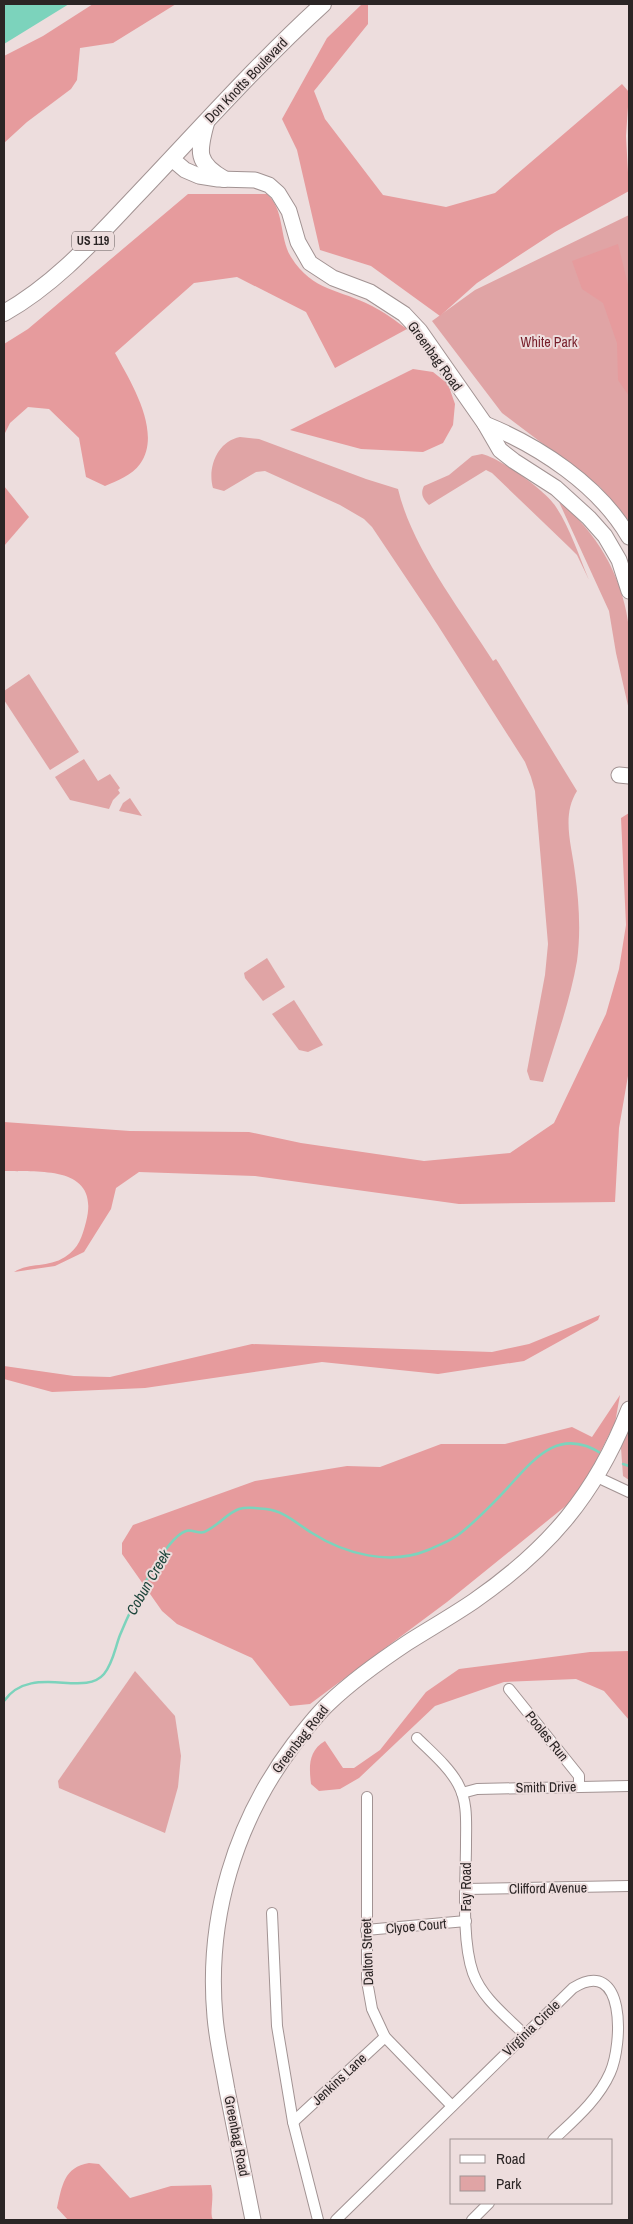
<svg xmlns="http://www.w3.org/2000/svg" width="633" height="2224" font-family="'Archivo Narrow',sans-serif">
<rect width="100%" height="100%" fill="#eddddd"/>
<g fill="#e0a4a5">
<path d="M 629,215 L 629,521 L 600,487 L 502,413 L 432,321 L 475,290 Z"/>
<path d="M 240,437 L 259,439 L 366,479 L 398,489 C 412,548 460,609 493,661 L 496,659 L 498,662 L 577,791 C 561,816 572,846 575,873 C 579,902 581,932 577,961 C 570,1002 555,1042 543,1082 L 530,1080 L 527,1071 L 545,975 L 548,944 L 535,791 L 531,777 L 525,762 L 437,624 L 372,527 L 364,519 L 340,505 L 265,471 L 256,472 L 224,491 L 213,488 C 207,467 218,441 240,437 Z"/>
<path d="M 482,454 C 500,458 546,491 556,507 C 570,528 579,556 589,580 L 577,555 L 569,547 L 492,473 L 486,470 L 429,505 C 423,499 420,494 424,486 L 449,475 L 472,456 Z"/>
<path d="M 559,502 C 598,532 624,580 629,629 C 632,656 629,684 629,710 L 616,653 L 609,611 Z"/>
<path d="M 29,674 L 79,752 L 50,770 L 4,700 L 4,691 Z"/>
<path d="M 84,759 L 98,781 L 110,774 L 120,788 L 118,790 L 120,793 L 113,800 L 109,809 L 70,800 L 55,777 Z"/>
<path d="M 130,798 L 142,816 L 119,811 L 123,803 Z"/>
<path d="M 267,958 L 285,987 L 263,1001 L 245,978 L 244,973 Z"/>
<path d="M 294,1000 L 323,1045 L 308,1052 L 299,1050 L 272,1014 Z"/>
<path d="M 629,1409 L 629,1480 L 623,1476 L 620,1434 Z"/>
<path d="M 135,1671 L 175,1716 L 181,1756 L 178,1787 L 165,1833 L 59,1788 L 58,1781 Z"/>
</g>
<g fill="#e69b9d">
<path d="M 93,4 L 176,4 L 113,43 L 80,48 L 77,80 L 71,89 L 27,122 L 4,143 L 4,56 L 43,36 Z"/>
<path d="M 362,4 L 368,4 L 368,24 L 314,91 L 325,119 L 383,195 L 446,207 L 495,193 L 622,84 L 629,92 L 626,136 L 629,191 L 555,232 L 477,283 L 440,316 L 371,266 L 320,250 L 297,150 L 282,119 L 327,38 Z"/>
<path d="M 188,194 L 267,194 C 285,210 279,237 291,257 C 313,292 340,289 372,306 C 384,312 396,321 407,329 L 335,368 L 306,312 L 237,277 L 194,283 L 115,353 C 130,381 163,432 140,464 C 132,475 117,481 105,486 L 86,477 L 79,438 L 49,409 L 28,407 L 10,423 L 4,435 L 4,344 L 28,329 Z"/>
<path d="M 618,244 L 629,289 L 629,396 L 618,380 L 617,343 L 603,303 L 582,289 L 572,261 Z"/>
<path d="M 413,369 L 433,372 L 448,384 L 455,404 L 453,425 L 443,443 L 423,452 L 361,449 L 290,430 Z"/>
<path d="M 4,486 L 29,517 L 4,546 Z"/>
<path d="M 629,813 L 629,1070 L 619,1128 L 615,1202 L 459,1204 L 255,1176 L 139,1172 L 116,1188 L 111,1209 L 84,1252 L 55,1266 L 14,1272 C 30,1262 48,1268 65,1257 C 79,1248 82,1237 86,1222 C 101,1165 39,1172 4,1171 L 4,1122 L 130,1131 L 249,1132 L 301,1143 L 424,1161 L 510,1153 L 554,1123 L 606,1014 L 619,969 L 626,925 L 621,818 Z"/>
<path d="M 600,1315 L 598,1320 L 524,1361 L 438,1374 L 322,1362 L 145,1388 L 52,1392 L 4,1379 L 4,1366 L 74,1376 L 110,1377 L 252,1344 L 492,1352 L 529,1344 Z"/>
<path d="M 620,1395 L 615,1423 L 578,1496 L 447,1602 L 310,1704 L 290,1706 L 252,1658 L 177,1624 L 162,1611 L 122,1554 L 122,1543 L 133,1525 L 255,1481 L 347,1466 L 380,1467 L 441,1444 L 505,1444 L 572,1427 L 592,1437 Z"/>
<path d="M 629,1651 L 629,1720 L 604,1691 L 576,1679 L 504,1682 L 435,1706 L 359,1778 L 340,1789 L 319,1791 L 311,1784 C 309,1767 308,1751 325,1741 L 343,1768 L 354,1768 L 380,1750 L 426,1692 L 459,1669 L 590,1652 Z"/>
<path d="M 89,2163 L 99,2164 L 130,2198 L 171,2186 L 211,2185 C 215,2197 209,2213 213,2220 L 68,2220 L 57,2208 C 62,2186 64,2167 89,2163 Z"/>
</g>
<path fill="#7cd3bc" d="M 4,4 L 69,4 L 4,44 Z"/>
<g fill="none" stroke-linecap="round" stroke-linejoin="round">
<g stroke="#7cd3bc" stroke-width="2.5">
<path d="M 623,1464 L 629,1466"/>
<path d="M 4,1701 C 31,1663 84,1698 104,1674 C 113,1663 115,1648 120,1635 C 129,1613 164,1538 186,1531 C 191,1529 199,1534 204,1532 C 217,1527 227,1513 239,1509 C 246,1507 258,1508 266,1509 C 285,1511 297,1524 312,1533 C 345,1554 390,1566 428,1550 C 437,1546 450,1541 458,1535 C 473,1524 487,1509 500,1496 C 529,1466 555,1423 602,1454"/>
</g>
<g stroke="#a29393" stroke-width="12">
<g id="street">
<path d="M 597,1477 L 629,1492"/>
<path d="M 509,1689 L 579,1776 L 579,1787"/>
<path d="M 417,1738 C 431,1752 449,1767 458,1784 C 468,1802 466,1823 466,1843 C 466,1881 461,1939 473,1973 C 482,1998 506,2016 524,2034"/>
<path d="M 462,1793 L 477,1789 L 629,1786"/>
<path d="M 367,1797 L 367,1981 L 372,2009 L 385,2037 L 452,2106"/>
<path d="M 466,1889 L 629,1886"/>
<path d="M 272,1913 L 277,2026 L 293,2122 L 318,2220"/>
<path d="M 366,1930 L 466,1921"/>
<path d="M 293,2122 L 385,2037"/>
<path d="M 336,2220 L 573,1988 C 626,1955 623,2044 610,2073 C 598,2100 574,2120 553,2140"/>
<path d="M 472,2220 L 489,2203"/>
</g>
</g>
<g stroke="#a29393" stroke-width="17">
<g id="secondary">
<path d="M 172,159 L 185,170 L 199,176 L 218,179 L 255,180 L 269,185 L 278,193 L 289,211 L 298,242 L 310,263 L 333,278 L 370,292 L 404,314 L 420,331 L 485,424 L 500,450 L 514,461 L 556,488 L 589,518 L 605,536 L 619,560 L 629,591"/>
<path d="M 485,424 C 539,446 599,485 629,537"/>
<path d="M 619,775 L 629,776"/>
<path d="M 253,2220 C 244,2177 236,2133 227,2090 C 223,2066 217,2041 215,2017 C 206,1918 235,1822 294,1744 C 305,1730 316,1715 329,1703 C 353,1680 380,1661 407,1643 C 429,1629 452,1616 474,1601 C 549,1549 596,1494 629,1409"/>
</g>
</g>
<g stroke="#a29393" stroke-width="18">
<g id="primary">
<path d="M 206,123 C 198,152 196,163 224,179"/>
<path d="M 4,313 C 57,283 96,238 137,195 C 199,130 257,64 323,4"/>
</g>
</g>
<use href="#street" stroke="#fff" stroke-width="10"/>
<use href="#secondary" stroke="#fff" stroke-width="15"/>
<use href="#primary" stroke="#fff" stroke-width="16"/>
</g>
<g text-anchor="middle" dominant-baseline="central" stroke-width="4" stroke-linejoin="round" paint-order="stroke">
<rect fill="#eddddd" stroke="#655c5c" stroke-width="1" x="72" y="231.5" width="42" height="19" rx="4"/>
<g font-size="12" font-weight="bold" fill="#2b2525">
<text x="93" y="241">US 119</text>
</g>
<g font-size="14" fill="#2b2525" stroke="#eddddd">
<text transform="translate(246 80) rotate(-46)">Don Knotts Boulevard</text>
<text transform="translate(435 356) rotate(54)">Greenbag Road</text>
<text transform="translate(547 1736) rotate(51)">Pooles Run</text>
<text transform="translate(300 1739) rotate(-52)">Greenbag Road</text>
<text transform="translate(546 1787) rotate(-1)">Smith Drive</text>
<text transform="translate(466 1887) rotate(-90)">Fay Road</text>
<text transform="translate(548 1888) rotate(-1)">Clifford Avenue</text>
<text transform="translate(416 1926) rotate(-5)">Clyoe Court</text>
<text transform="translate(367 1952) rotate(-92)">Dalton Street</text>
<text transform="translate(531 2028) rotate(-44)">Virginia Circle</text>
<text transform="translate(339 2079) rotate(-43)">Jenkins Lane</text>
<text transform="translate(237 2136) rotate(79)">Greenbag Road</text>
</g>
<g font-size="14" fill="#771f2b" stroke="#eddddd">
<text x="549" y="342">White Park</text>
</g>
<g font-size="15" font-style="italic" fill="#1d453b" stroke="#eddddd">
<text transform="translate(148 1582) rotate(-60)">Cobun Creek</text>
</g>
</g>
<rect width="633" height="2224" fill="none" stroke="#2b2525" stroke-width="10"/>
<rect x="450" y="2139" width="162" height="65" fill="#eddddd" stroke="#9f9393"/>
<rect x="460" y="2155" width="25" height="8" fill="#ffffff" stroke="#9f9393"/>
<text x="496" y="2164" font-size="15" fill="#2b2525">Road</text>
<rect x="460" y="2176" width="25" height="15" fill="#e0a4a5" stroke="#9f9393"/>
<text x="496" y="2189" font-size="15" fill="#2b2525">Park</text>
</svg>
